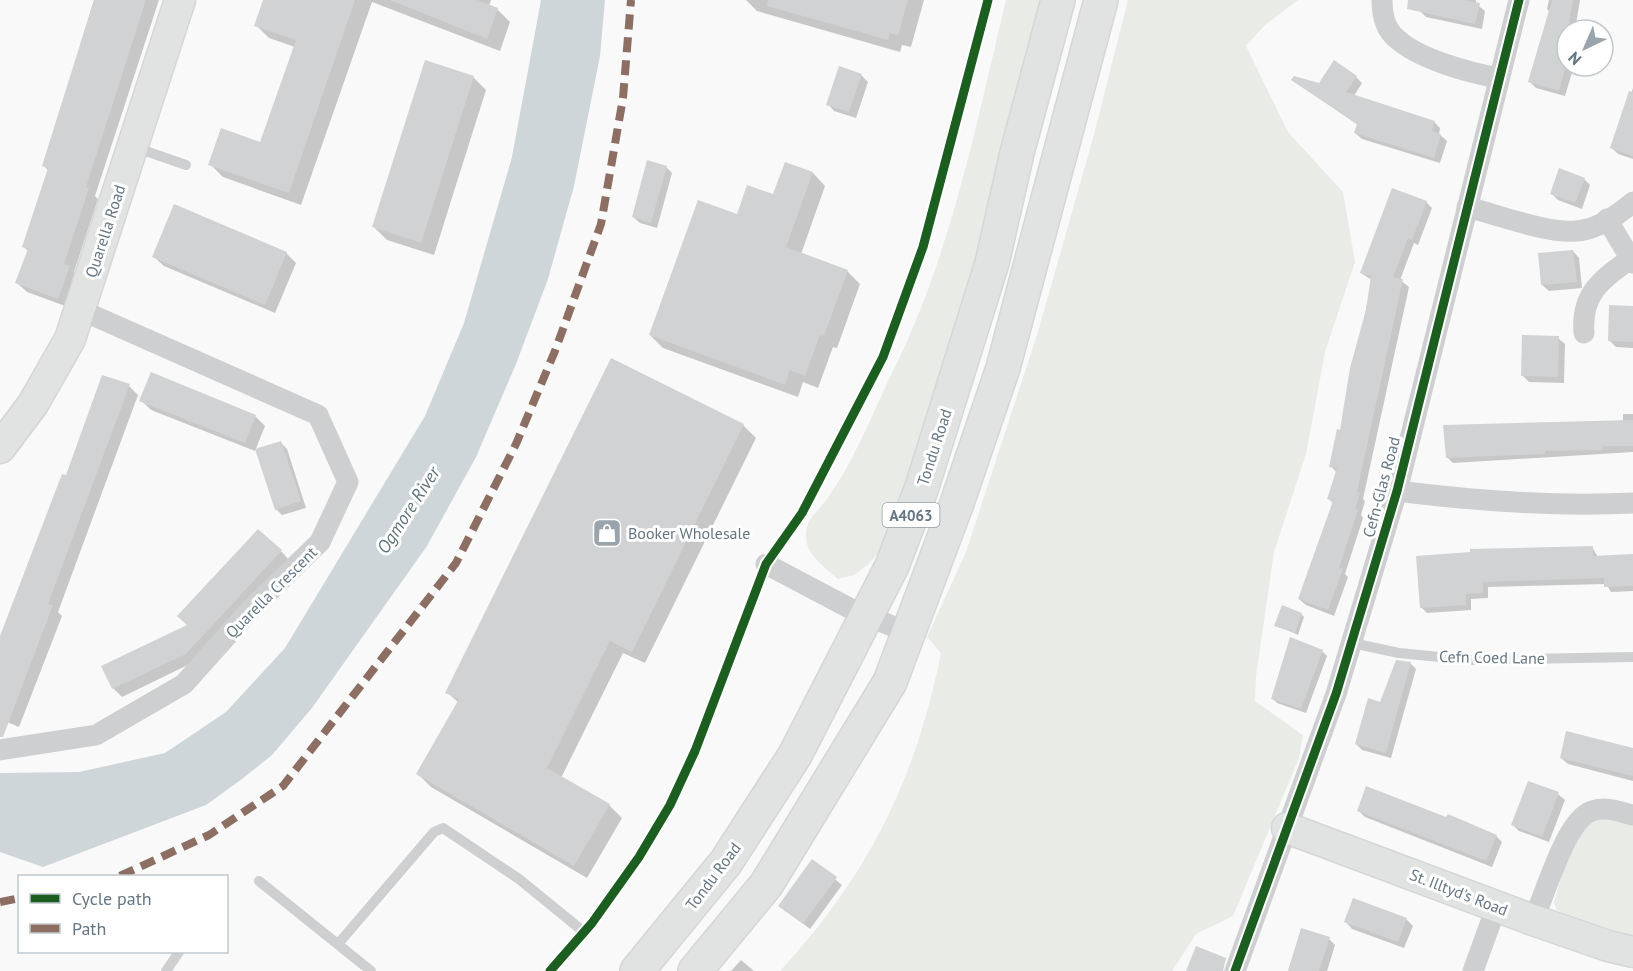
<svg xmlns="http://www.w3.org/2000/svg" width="1633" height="971" font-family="'PT Sans',sans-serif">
<rect width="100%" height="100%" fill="#f9f9f9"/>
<g fill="#e8ebe6">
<path d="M 1006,0 L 1044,0 L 1014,101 L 975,261 L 898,510 L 880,551 L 869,564 L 854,575 L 838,579 C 826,569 806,554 806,537 C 805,519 818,512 827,499 C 855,460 873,412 894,369 C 951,254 976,125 1006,0 Z"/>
<path d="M 1128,0 L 1298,0 L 1265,25 L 1246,46 L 1288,132 L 1343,192 L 1355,262 L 1325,352 L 1306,454 L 1274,552 L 1256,676 L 1255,701 L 1303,735 L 1299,758 L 1233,916 L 1196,934 L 1172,971 L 780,971 C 868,876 916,779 941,653 L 927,637 L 966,552 L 1037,335 L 1092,142 Z"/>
<path d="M 1602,818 L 1633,824 L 1633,938 L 1616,935 L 1562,913 L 1556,909 L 1554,902 C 1564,874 1570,827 1602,818 Z"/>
</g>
<path fill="#ced6d9" d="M 541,0 L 605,0 L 600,56 L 574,186 L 548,279 L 516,364 L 476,457 L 427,546 L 312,708 L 272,755 L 242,779 L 206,805 L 43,867 L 0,852 L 0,773 L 79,772 L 165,753 L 226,712 L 285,648 L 425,416 L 464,323 L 512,157 Z"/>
<g fill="#0003">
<path d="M 94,0 L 159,0 L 95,196 L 98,199 L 74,272 L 79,277 L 68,307 L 27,292 L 17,283 L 28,251 L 24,247 L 49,171 L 44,166 Z"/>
<path d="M 265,0 L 491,0 L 489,6 L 498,10 L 510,22 L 500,51 L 372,2 L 301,205 L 223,177 L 210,164 L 261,144 L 295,47 L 269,38 L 256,25 Z"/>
<path d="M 746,0 L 924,0 L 911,47 L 902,45 L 900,52 L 757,11 Z"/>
<path d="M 1422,0 L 1476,0 L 1476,4 L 1485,11 L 1482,29 L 1426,17 L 1420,11 Z"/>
<path d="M 1549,0 L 1580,0 L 1575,30 L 1567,30 L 1567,66 L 1574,66 L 1565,96 L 1536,88 L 1530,82 L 1550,12 L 1547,9 Z"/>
<path d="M 861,75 L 868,82 L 856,118 L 834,111 L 828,104 Z"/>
<path d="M 473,77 L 486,90 L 434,255 L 387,240 L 374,227 Z"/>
<path d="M 1356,77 L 1362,83 L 1354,96 L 1434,122 L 1440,128 L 1439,134 L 1447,141 L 1440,163 L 1362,139 L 1355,133 L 1358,125 L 1293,80 L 1319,85 Z"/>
<path d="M 1633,88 L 1633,159 L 1618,154 L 1612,148 Z"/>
<path d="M 666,167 L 672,173 L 657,228 L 640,223 L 633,217 Z"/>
<path d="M 813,173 L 825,186 L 801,254 L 847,271 L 860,284 L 837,348 L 833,347 L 818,388 L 803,382 L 798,397 L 663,348 L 650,335 L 738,216 Z"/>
<path d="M 1584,179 L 1590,185 L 1582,209 L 1558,200 L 1552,194 Z"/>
<path d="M 1426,202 L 1432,208 L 1418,245 L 1414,243 L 1400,280 L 1409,287 L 1363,499 L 1365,501 L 1361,515 L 1363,518 L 1345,574 L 1348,577 L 1334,616 L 1306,605 L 1299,599 L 1333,503 L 1329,499 L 1337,473 L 1331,466 L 1341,432 L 1372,280 L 1361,273 Z"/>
<path d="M 1573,251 L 1579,258 L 1582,288 L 1549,291 L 1542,285 Z"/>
<path d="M 286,253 L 296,263 L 275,313 L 164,266 L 154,257 Z"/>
<path d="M 1633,307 L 1633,348 L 1616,347 L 1610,341 Z"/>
<path d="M 1558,338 L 1565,344 L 1564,383 L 1529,382 L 1523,376 Z"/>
<path d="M 129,386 L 138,395 L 58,612 L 62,616 L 19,727 L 0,719 L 0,640 L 67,477 Z"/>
<path d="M 141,400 L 255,416 L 265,426 L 255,451 L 151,410 Z"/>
<path d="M 1623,414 L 1633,414 L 1633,452 L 1453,463 L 1447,457 L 1623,421 Z"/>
<path d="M 743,425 L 756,438 L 645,663 L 623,653 L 561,778 L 609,805 L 622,818 L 587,878 L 431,787 L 418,774 L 459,703 L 447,692 Z"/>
<path d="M 280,442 L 287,449 L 306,508 L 282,515 L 276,509 Z"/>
<path d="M 1592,547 L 1598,557 L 1633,556 L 1633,591 L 1611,592 L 1606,584 L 1488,587 L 1488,598 L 1471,599 L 1471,610 L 1427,613 L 1421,607 L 1472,553 Z"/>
<path d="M 281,551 L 289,560 L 194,662 L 122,697 L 114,689 L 103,667 L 189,626 Z"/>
<path d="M 1301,614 L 1304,617 L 1298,635 L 1276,625 Z"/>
<path d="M 1322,651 L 1327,656 L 1306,713 L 1277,703 L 1273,699 Z"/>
<path d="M 1410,663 L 1416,669 L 1391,758 L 1362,750 L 1356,744 Z"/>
<path d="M 1633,750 L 1633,781 L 1568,764 L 1561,758 Z"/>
<path d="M 1558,794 L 1565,800 L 1549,842 L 1519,831 L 1513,825 Z"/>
<path d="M 1358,810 L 1496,836 L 1502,842 L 1492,867 L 1365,817 Z"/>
<path d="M 813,861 L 842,885 L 810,929 L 780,906 Z"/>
<path d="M 1406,919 L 1413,926 L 1404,948 L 1352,929 L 1346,922 Z"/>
<path d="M 1302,930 L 1329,939 L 1335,945 L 1327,971 L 1288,971 Z"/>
<path d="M 741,960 L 754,971 L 731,971 Z"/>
</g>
<g fill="#d0d2d3">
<path d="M 94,0 L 146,0 L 86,187 L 89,188 L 64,264 L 70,266 L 58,299 L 15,283 L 28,249 L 22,247 L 48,168 L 42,166 Z"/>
<path d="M 263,0 L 355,0 L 289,193 L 208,165 L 221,128 L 260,142 L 296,40 L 254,26 Z"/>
<path d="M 390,0 L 477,0 L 498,8 L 487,39 Z"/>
<path d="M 768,0 L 908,0 L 898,36 L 890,33 L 888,40 L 767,6 Z"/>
<path d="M 1408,0 L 1463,0 L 1480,3 L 1475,24 L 1407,9 Z"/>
<path d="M 1552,0 L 1573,0 L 1564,50 L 1567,51 L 1567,62 L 1559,91 L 1528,82 Z"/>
<path d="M 425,60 L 474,76 L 421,243 L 372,227 Z"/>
<path d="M 1334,60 L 1357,76 L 1346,92 L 1435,121 L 1432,131 L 1441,134 L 1434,158 L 1354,133 L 1357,124 L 1291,80 L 1294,76 L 1319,83 Z"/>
<path d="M 839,66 L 862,74 L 849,112 L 826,105 Z"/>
<path d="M 1629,91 L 1633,92 L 1633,156 L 1610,148 Z"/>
<path d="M 647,160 L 667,166 L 651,223 L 632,217 Z"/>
<path d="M 785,162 L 813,172 L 786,247 L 848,270 L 824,336 L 820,335 L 805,376 L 790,370 L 785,385 L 649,335 L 698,200 L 737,214 L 747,185 L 773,194 Z"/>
<path d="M 1559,168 L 1585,178 L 1575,203 L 1550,194 Z"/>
<path d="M 1392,188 L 1427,201 L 1412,240 L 1408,238 L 1393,277 L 1403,279 L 1357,492 L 1360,493 L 1355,509 L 1358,510 L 1339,568 L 1343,569 L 1328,610 L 1298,599 L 1333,501 L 1327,499 L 1337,468 L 1329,467 L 1337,429 L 1340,430 L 1350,368 L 1366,310 L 1371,276 L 1360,273 Z"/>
<path d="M 174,204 L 287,252 L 265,305 L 152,257 Z"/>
<path d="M 1573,250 L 1577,282 L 1541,285 L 1538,253 Z"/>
<path d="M 1609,305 L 1633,306 L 1633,342 L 1608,341 Z"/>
<path d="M 1522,335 L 1559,336 L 1558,377 L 1521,376 Z"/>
<path d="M 611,358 L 744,424 L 632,652 L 610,641 L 547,768 L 610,804 L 574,866 L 416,774 L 459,699 L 445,693 Z"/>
<path d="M 151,372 L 256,415 L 245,443 L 139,401 Z"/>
<path d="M 102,375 L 130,384 L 48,604 L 53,605 L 3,737 L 0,737 L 0,636 L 62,474 L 66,475 Z"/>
<path d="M 1633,420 L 1633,446 L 1603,446 L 1603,450 L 1545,451 L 1545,454 L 1446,458 L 1443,425 Z"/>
<path d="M 281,441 L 301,501 L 275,510 L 255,449 Z"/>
<path d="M 258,529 L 282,550 L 186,654 L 112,689 L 101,666 L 187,625 L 177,616 Z"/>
<path d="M 1593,546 L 1593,556 L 1633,554 L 1633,586 L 1604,587 L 1604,578 L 1483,582 L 1483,593 L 1466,594 L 1466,605 L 1420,608 L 1416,556 L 1470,552 L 1470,549 Z"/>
<path d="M 1282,605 L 1302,613 L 1295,633 L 1274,626 Z"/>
<path d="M 1290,637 L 1323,650 L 1301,709 L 1271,699 Z"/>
<path d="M 1396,660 L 1411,662 L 1386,753 L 1355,744 L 1368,698 L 1380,702 Z"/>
<path d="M 1566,731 L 1633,748 L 1633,776 L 1560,758 Z"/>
<path d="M 1528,781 L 1559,792 L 1542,837 L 1511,825 Z"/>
<path d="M 1366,786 L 1446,817 L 1448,814 L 1497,835 L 1486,861 L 1357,811 Z"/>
<path d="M 812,859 L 837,877 L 803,924 L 778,906 Z"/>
<path d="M 1353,898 L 1407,918 L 1398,942 L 1344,922 Z"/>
<path d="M 1301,928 L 1330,937 L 1319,971 L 1288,971 Z"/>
<path d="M 1196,946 L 1226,958 L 1223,971 L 1186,971 Z"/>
</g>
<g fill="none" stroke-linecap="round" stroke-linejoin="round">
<g stroke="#d5d6d7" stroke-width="33">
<g id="secondary">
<path d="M 0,448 L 33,404 L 70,339 L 180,0"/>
<path d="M 1287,828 L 1533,920 L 1608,946 L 1633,952"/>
</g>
</g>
<g stroke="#d5d6d7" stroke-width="36">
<g id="primary">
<path d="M 637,971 L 726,862 L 795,755 L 892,566 L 922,487 L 992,263 L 1017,153 L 1058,0"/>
<path d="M 695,971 L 766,885 L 890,682 L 957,503 L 1003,368 L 1101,0"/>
</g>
</g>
<g stroke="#cecfd0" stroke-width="10">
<path d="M 134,147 L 186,165"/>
<path d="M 1352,643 L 1399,653 L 1470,660 L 1633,657"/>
<path d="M 259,881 L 371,971"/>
<path d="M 338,944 L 434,832 L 443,828 L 519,879 L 584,932"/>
<path d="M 166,971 L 179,952"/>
<path d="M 550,971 L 592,923 L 639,857 L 670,805 L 695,751 L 766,564 L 802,513 L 883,357 L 923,247 L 988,0"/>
</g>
<g stroke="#cecfd0" stroke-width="21">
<path d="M 1382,0 C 1382,14 1385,29 1396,38 C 1418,59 1470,73 1499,78"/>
<path d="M 1467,207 C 1495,214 1549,234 1576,231 C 1596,230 1618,215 1633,202"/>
<path d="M 1607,219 L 1633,263"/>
<path d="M 1584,333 C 1581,295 1600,280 1629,260"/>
<path d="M 1397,491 C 1476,501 1553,507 1633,503"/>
<path d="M 766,564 L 853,610 L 909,633"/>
<path d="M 0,750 L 96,735 L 184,684 L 251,609 L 320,542 L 348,482 L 318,415 L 92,315 L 78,312"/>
<path d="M 1533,920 C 1546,894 1565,820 1592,811 C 1605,806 1620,812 1633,815"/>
<path d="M 1235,971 L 1336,694 L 1397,491 L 1519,0"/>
<path d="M 1473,971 L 1497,905"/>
</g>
<use href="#secondary" stroke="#e1e2e2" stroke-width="30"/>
<use href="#primary" stroke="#e1e2e2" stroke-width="33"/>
<g stroke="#8d6e63" stroke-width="8" stroke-dasharray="15 8" stroke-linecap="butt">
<path d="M 120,876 L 209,835 L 283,786 L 456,563 L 516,444 L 555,351 L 601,224 L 623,98 L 631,0"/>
<path d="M 0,902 L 20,898"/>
</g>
<g stroke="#fff" stroke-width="13">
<g id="cycleway">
<path d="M 550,971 L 592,923 L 639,857 L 670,805 L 695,751 L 766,564 L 802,513 L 883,357 L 923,247 L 988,0"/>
<path d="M 1235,971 L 1336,694 L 1397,491 L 1519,0"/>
</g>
</g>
<use href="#cycleway" stroke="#1b5e20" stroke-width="9"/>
</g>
<defs>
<g id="shop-square" transform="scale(1.5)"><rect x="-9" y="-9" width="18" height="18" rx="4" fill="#99a4ac" stroke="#fff"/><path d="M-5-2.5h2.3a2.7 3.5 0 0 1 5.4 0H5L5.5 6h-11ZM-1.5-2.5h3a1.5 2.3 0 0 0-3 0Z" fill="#fff"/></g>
</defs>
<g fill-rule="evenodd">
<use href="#shop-square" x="607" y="533"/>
</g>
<g text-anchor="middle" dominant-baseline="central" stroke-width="6" stroke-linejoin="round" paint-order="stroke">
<rect fill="#fff" stroke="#939fa8" stroke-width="1.5" x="882.5" y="503" width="57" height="24" rx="4.5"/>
<g font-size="15" font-weight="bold" fill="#657683">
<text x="911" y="515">A4063</text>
</g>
<g font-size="16" fill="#657683" stroke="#fff">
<text transform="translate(105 231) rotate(-72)">Quarella Road</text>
<text transform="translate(934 447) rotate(-72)">Tondu Road</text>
<text transform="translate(1381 487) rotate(-75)">Cefn-Glas Road</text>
<text transform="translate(271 592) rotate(-45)">Quarella Crescent</text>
<text transform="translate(1492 657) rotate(1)">Cefn Coed Lane</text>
<text transform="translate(713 876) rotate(-53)">Tondu Road</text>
<text transform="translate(1459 892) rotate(21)">St. Illtyd's Road</text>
</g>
<g font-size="16" fill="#657683" stroke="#fff" text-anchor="start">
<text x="628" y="533">Booker Wholesale</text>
</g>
<g font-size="18" font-style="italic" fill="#60757c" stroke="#fff">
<text transform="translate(408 510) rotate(-57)">Ogmore River</text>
</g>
</g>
<rect x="18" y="875" width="210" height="78" fill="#ffffff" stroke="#c1c8cd" stroke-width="1.5"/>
<rect x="30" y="894" width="30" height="9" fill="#1b5e20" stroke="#c1c8cd" stroke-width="1.5"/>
<text x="72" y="905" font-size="18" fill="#657683">Cycle path</text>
<rect x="30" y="924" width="30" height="9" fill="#8d6e63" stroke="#c1c8cd" stroke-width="1.5"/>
<text x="72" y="935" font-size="18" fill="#657683">Path</text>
<g transform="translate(1585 48) rotate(224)"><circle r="28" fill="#ffffff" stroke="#c1c8cd" stroke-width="1.5"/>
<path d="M0-4.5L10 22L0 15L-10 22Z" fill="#99a4ac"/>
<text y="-9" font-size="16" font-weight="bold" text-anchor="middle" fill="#657683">N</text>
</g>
</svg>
